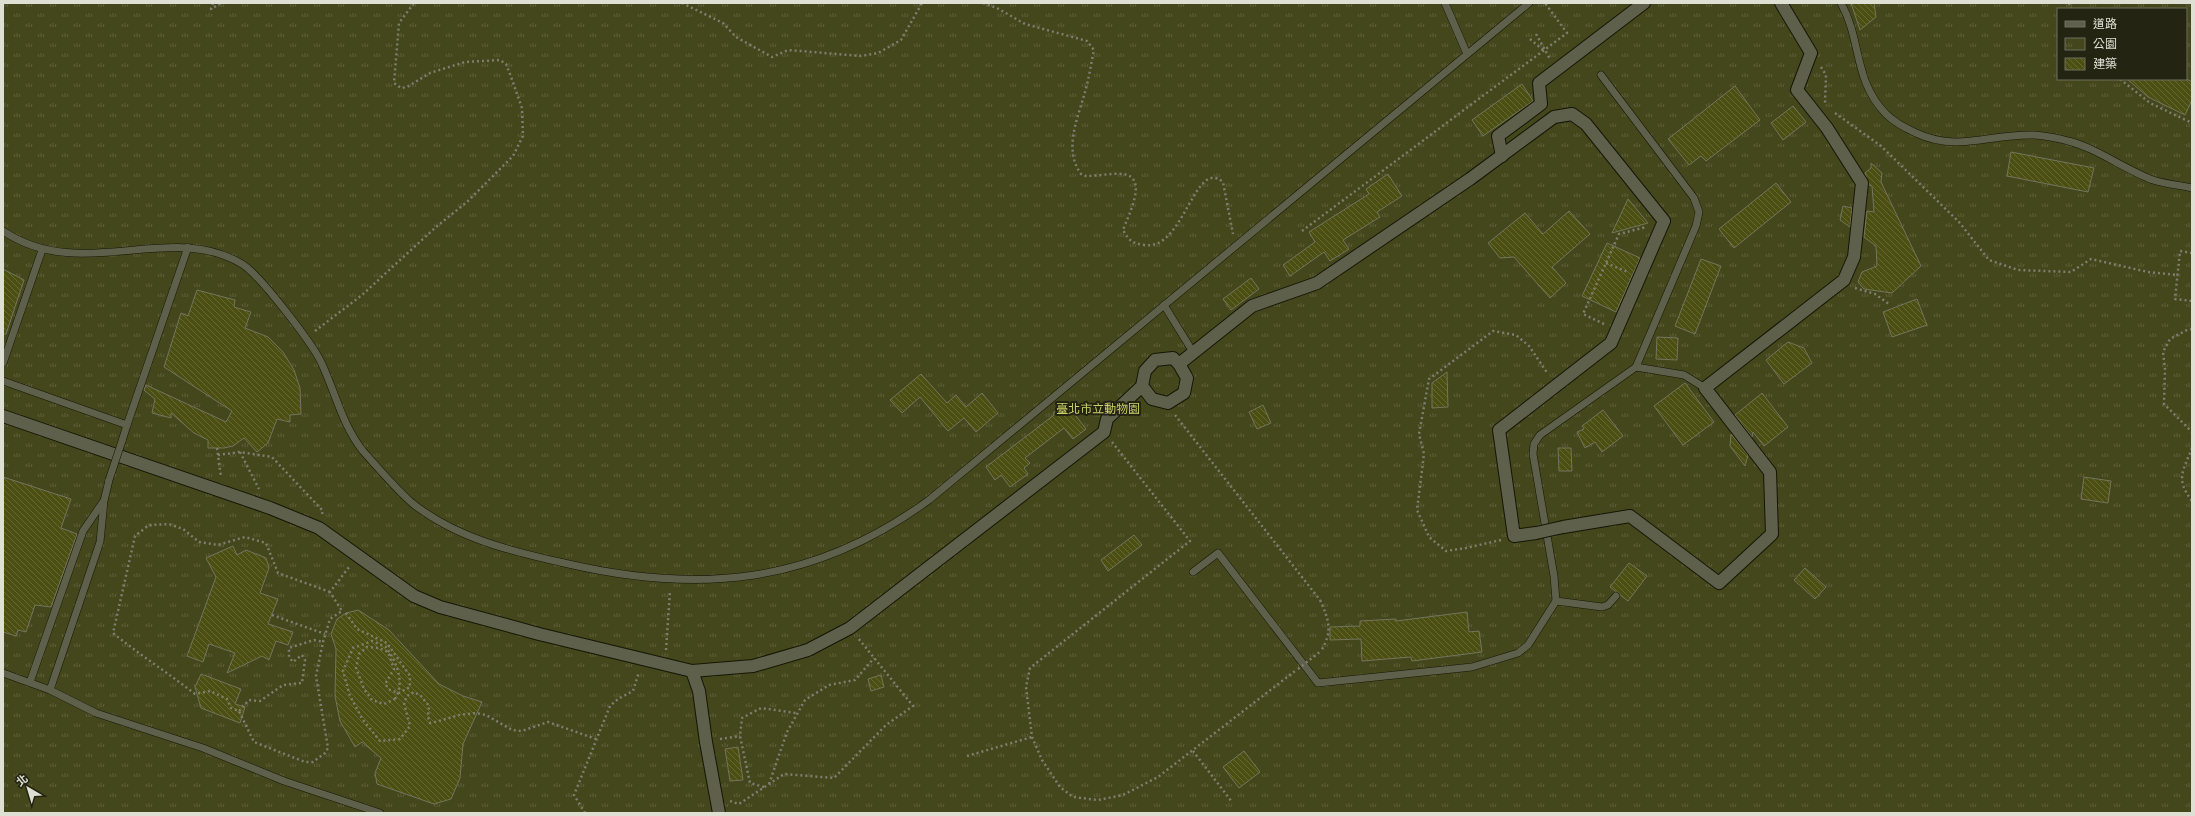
<svg xmlns="http://www.w3.org/2000/svg" width="2195" height="816" font-family="'Golos Text','Noto Sans TC',sans-serif">
<defs>
<pattern id="park-tufts" width="24" height="20" patternUnits="userSpaceOnUse"><rect width="24" height="20" fill="#44461b"/><path d="M3 7l-1-3M5 7V3M7 7l1-3M15 17l-1-3M17 17v-4M19 17l1-3" fill="none" stroke="#5f603b"/></pattern>
<pattern id="building-back-hatch" width="6" height="6" patternUnits="userSpaceOnUse"><rect width="6" height="6" fill="#4c4f12"/><path d="M-1 5l2 2M0 0l6 6M5-1l2 2" fill="none" stroke="#656834"/></pattern>
</defs>
<rect width="100%" height="100%" fill="#2d2e1b"/>
<path fill="url(#park-tufts)" fill-rule="evenodd" d="M 3,3 L 2192,3 L 2192,813 L 3,813 ZM 2058,9 L 2186,9 L 2186,79 L 2058,79 Z"/>
<g fill="url(#building-back-hatch)" stroke="#737560">
<path d="M 1851,3 L 1874,3 L 1876,17 L 1860,30 Z"/>
<path d="M 2127,79 L 2187,79 L 2192,82 L 2192,100 L 2185,115 L 2148,97 Z"/>
<path d="M 1522,84 L 1533,101 L 1483,136 L 1472,120 Z"/>
<path d="M 1735,86 L 1760,120 L 1706,161 L 1701,156 L 1689,165 L 1668,139 Z"/>
<path d="M 1793,106 L 1806,122 L 1783,140 L 1771,123 Z"/>
<path d="M 2011,152 L 2094,168 L 2088,192 L 2007,176 Z"/>
<path d="M 1871,163 L 1882,173 L 1881,182 L 1921,266 L 1892,293 L 1864,289 L 1858,282 L 1862,272 L 1877,266 L 1876,246 L 1864,237 L 1867,211 L 1874,212 L 1872,186 L 1869,185 L 1865,173 L 1871,168 Z"/>
<path d="M 1388,174 L 1402,196 L 1377,212 L 1380,217 L 1343,240 L 1349,249 L 1330,261 L 1324,252 L 1290,276 L 1283,265 L 1315,242 L 1309,232 L 1369,194 L 1366,189 Z"/>
<path d="M 1776,183 L 1791,202 L 1734,248 L 1719,229 Z"/>
<path d="M 1628,199 L 1648,223 L 1612,233 Z"/>
<path d="M 1843,206 L 1852,208 L 1850,227 L 1840,220 Z"/>
<path d="M 1569,211 L 1590,234 L 1552,267 L 1566,283 L 1550,298 L 1514,257 L 1500,258 L 1488,243 L 1525,213 L 1543,234 Z"/>
<path d="M 1607,243 L 1640,258 L 1616,312 L 1582,296 Z"/>
<path d="M 1701,259 L 1721,266 L 1695,334 L 1675,326 Z"/>
<path d="M 3,269 L 24,280 L 6,334 L 3,334 Z"/>
<path d="M 1251,278 L 1259,289 L 1231,310 L 1223,299 Z"/>
<path d="M 197,290 L 235,300 L 234,307 L 251,312 L 245,328 L 268,337 L 283,352 L 294,370 L 300,388 L 301,414 L 290,415 L 290,422 L 277,419 L 268,443 L 257,452 L 244,438 L 233,446 L 224,448 L 208,448 L 208,440 L 194,433 L 171,413 L 171,418 L 152,413 L 155,399 L 144,390 L 146,385 L 226,422 L 232,411 L 164,367 L 181,313 L 188,316 Z"/>
<path d="M 1917,299 L 1927,325 L 1892,337 L 1883,312 Z"/>
<path d="M 1657,337 L 1678,338 L 1677,360 L 1656,359 Z"/>
<path d="M 1788,342 L 1804,348 L 1812,363 L 1784,384 L 1766,360 Z"/>
<path d="M 1447,372 L 1448,407 L 1432,408 L 1432,383 Z"/>
<path d="M 921,374 L 947,403 L 956,395 L 966,407 L 982,393 L 998,413 L 976,432 L 964,418 L 948,431 L 920,397 L 902,413 L 890,400 Z"/>
<path d="M 1685,383 L 1714,422 L 1683,445 L 1654,406 Z"/>
<path d="M 1762,393 L 1788,427 L 1764,446 L 1753,432 L 1752,437 L 1735,415 Z"/>
<path d="M 1066,403 L 1086,429 L 1073,439 L 1064,428 L 1025,458 L 1030,463 L 1024,468 L 1028,474 L 1010,487 L 1001,475 L 995,480 L 986,467 L 1054,415 L 1053,413 Z"/>
<path d="M 1263,405 L 1271,423 L 1257,429 L 1249,412 Z"/>
<path d="M 1603,410 L 1623,436 L 1602,452 L 1595,442 L 1585,448 L 1577,432 L 1584,429 L 1582,426 Z"/>
<path d="M 1731,434 L 1748,455 L 1745,466 L 1730,446 Z"/>
<path d="M 1558,448 L 1571,448 L 1572,471 L 1559,471 Z"/>
<path d="M 3,477 L 71,499 L 61,528 L 77,534 L 51,607 L 35,605 L 26,632 L 18,630 L 16,636 L 3,632 Z"/>
<path d="M 2084,477 L 2111,481 L 2108,503 L 2081,499 Z"/>
<path d="M 1134,535 L 1142,545 L 1108,571 L 1101,560 Z"/>
<path d="M 233,546 L 237,555 L 246,550 L 266,558 L 269,568 L 260,593 L 278,599 L 268,624 L 293,632 L 288,645 L 276,641 L 269,660 L 262,656 L 227,673 L 235,653 L 209,644 L 203,662 L 187,656 L 216,577 L 206,558 Z"/>
<path d="M 1629,563 L 1647,576 L 1628,601 L 1610,587 Z"/>
<path d="M 1805,568 L 1826,587 L 1815,599 L 1794,580 Z"/>
<path d="M 358,610 L 389,630 L 439,684 L 463,696 L 482,702 L 463,744 L 460,778 L 451,799 L 434,804 L 377,784 L 375,773 L 381,758 L 362,742 L 355,747 L 340,721 L 335,696 L 336,649 L 331,634 L 337,619 L 346,613 Z"/>
<path d="M 1467,612 L 1469,632 L 1479,631 L 1482,652 L 1412,661 L 1411,657 L 1362,661 L 1361,639 L 1330,640 L 1330,627 L 1360,626 L 1360,621 L 1396,619 L 1396,621 Z"/>
<path d="M 201,674 L 241,689 L 235,704 L 245,707 L 240,723 L 201,708 L 195,687 Z"/>
<path d="M 881,675 L 884,687 L 871,691 L 868,679 Z"/>
<path d="M 738,747 L 743,780 L 730,781 L 725,749 Z"/>
<path d="M 1244,751 L 1260,772 L 1239,788 L 1223,767 Z"/>
</g>
<g fill="none" stroke-linecap="round" stroke-linejoin="round">
<g stroke="#151605" stroke-width="8">
<g id="lane">
<path d="M 1445,3 L 1467,54"/>
<path d="M 1841,3 C 1862,41 1853,80 1886,114 C 1894,122 1905,128 1916,133 C 1959,153 1991,133 2035,135 C 2045,136 2058,138 2068,141 C 2097,148 2125,170 2153,180 C 2165,184 2179,185 2192,188"/>
<path d="M 1601,75 L 1694,198 L 1699,212 L 1696,226 L 1636,367"/>
<path d="M 3,231 C 82,284 170,220 242,264 C 259,274 312,343 321,362 C 335,391 342,425 363,451 C 378,468 395,488 412,503 C 456,538 510,551 564,563 C 700,595 814,584 929,500 L 1529,3"/>
<path d="M 1164,305 L 1193,352"/>
<path d="M 3,363 L 42,250"/>
<path d="M 3,381 L 127,425 L 188,247"/>
<path d="M 122,441 L 127,425"/>
<path d="M 1193,572 L 1218,553 L 1318,683 L 1472,667 L 1518,653 L 1528,645 L 1556,601 L 1554,576 L 1533,454 L 1534,444 L 1540,435 L 1636,367 L 1684,375 L 1705,388"/>
<path d="M 1556,601 L 1602,607 L 1608,605 L 1616,596"/>
<path d="M 3,673 L 50,690 L 96,713 L 203,748 L 284,781 L 380,813"/>
<path d="M 30,682 L 83,531 L 103,502"/>
<path d="M 50,690 L 100,542 L 104,501 L 109,480"/>
</g>
</g>
<g stroke="#151605" stroke-width="14">
<g id="street">
<path d="M 1502,156 L 1498,136 L 1541,104 L 1539,83 L 1644,3"/>
<path d="M 1179,364 L 1252,306 L 1317,283 L 1470,179 L 1554,117 L 1572,114 L 1586,124 L 1664,221 L 1611,343 L 1499,430 L 1514,536 L 1536,533"/>
<path d="M 3,416 L 270,508 L 319,528 L 414,596 L 440,607 L 539,634 L 692,671 L 753,666 L 808,650 L 850,628 L 1104,432 L 1107,419 L 1142,386 L 1145,371 L 1155,360 L 1173,358 L 1179,364 L 1187,378 L 1184,393 L 1168,403 L 1152,399 L 1142,386"/>
<path d="M 1563,527 L 1630,516 L 1719,583 L 1772,534 L 1770,472 L 1705,388 L 1844,280 L 1854,257 L 1862,183 L 1827,128 L 1797,90 L 1811,53 L 1781,3"/>
<path d="M 692,671 L 699,691 L 706,742 L 719,813"/>
</g>
</g>
<g stroke="#7e7f70" stroke-width="2.5" stroke-dasharray="2 3" stroke-linecap="butt">
<path d="M 213,3 L 211,9 L 221,3"/>
<path d="M 682,3 L 723,23 L 736,37 L 772,57 L 788,50 L 861,56 L 878,53 L 901,40 L 922,3"/>
<path d="M 983,3 L 997,8 L 1025,24 L 1087,41 L 1094,50 C 1091,64 1089,78 1085,92 C 1078,118 1063,149 1081,174 L 1086,176 C 1098,176 1111,173 1123,174 C 1149,177 1128,216 1123,230 C 1129,241 1132,243 1144,245 C 1184,252 1194,157 1223,182 L 1233,234"/>
<path d="M 2069,3 L 2071,9"/>
<path d="M 1536,34 L 1550,59"/>
<path d="M 1530,39 L 1543,50"/>
<path d="M 1821,67 L 1826,75 L 1825,103"/>
<path d="M 2120,79 L 2150,103 L 2192,123"/>
<path d="M 1835,113 L 1881,146 L 1959,222 L 1989,260 L 2018,270 L 2071,272 L 2091,259 L 2148,272 L 2177,275"/>
<path d="M 1302,231 L 1567,33 L 1545,3"/>
<path d="M 2192,253 L 2180,251 L 2175,299 L 2192,301"/>
<path d="M 1606,263 L 1628,272"/>
<path d="M 1855,288 L 1875,294 L 1889,304"/>
<path d="M 1604,324 L 1583,314 L 1619,234 L 1646,227"/>
<path d="M 2192,329 L 2187,330 L 2170,339 L 2163,352 L 2165,369 L 2164,404 L 2192,432"/>
<path d="M 315,331 L 362,295 L 436,227 L 467,202 L 513,156 L 523,136 L 522,108 L 510,74 L 506,64 L 500,60 L 465,62 L 430,73 L 407,87 L 401,88 L 394,83 L 399,23 L 414,3"/>
<path d="M 1175,415 L 1320,600 C 1329,620 1333,631 1321,651"/>
<path d="M 1112,442 L 1190,541 L 1030,668 L 1026,687 L 1032,737 L 1042,760 L 1060,787 L 1073,797 L 1098,800 L 1123,795 L 1158,777 L 1295,671"/>
<path d="M 217,448 L 221,477"/>
<path d="M 2192,448 C 2183,472 2175,478 2192,501"/>
<path d="M 240,452 L 259,489"/>
<path d="M 218,455 L 240,452 L 272,457 L 323,511 L 322,514"/>
<path d="M 1501,540 L 1466,548 L 1446,551 L 1429,537 L 1417,510 L 1424,454 L 1419,434 L 1429,379 L 1493,331 L 1516,335 L 1529,346 L 1548,374"/>
<path d="M 330,592 L 278,573 L 266,543 L 245,537 L 218,545 L 199,542 L 183,529 L 169,524 L 149,525 L 135,536 L 113,633 C 140,655 168,673 195,694 L 210,691 L 227,699 L 231,708 L 239,711 L 254,742 L 305,762 L 313,762 L 325,753 L 328,748 L 316,676 L 323,642 L 330,619 L 342,611 L 330,592 L 349,567"/>
<path d="M 346,613 L 357,629 L 387,643 L 410,676 L 410,687 L 399,693 L 390,690 L 385,684 L 394,669 L 388,652 L 379,648 L 367,647 L 359,654 L 356,668 L 364,689 L 372,700 L 384,704 L 395,699"/>
<path d="M 272,615 L 325,634"/>
<path d="M 666,650 L 670,591"/>
<path d="M 239,711 L 249,700 L 260,701 L 283,685 L 302,683 L 305,660 L 302,655 L 293,662 L 289,657 L 289,648 L 314,640 L 323,642"/>
<path d="M 439,721 L 459,715 L 476,713 L 486,715 L 512,730 L 522,731 L 548,722 L 596,739"/>
<path d="M 720,739 L 740,736"/>
<path d="M 1193,751 L 1232,802"/>
<path d="M 967,756 L 1032,737"/>
<path d="M 769,784 L 787,732 L 805,700 L 829,685 L 855,680 L 874,658"/>
<path d="M 764,787 L 750,783 L 740,736 L 742,718 L 761,708 L 796,713"/>
<path d="M 730,801 L 739,804 L 784,774 L 834,778 L 886,725 L 913,706 L 858,638"/>
<path d="M 585,813 L 574,795 L 610,706 L 618,699 L 633,691 L 639,672"/>
</g>
<use href="#lane" stroke="#5f604c" stroke-width="7"/>
<use href="#street" stroke="#5f604c" stroke-width="12"/>
<g stroke="#151605" stroke-width="8" stroke-linecap="butt">
<path id="lane-bridge" d="M 109,480 L 122,441"/>
</g>
<g stroke="#151605" stroke-width="14" stroke-linecap="butt">
<path id="street-bridge" d="M 1536,533 L 1563,527"/>
</g>
<g stroke="#7e7f70" stroke-width="2.5" stroke-dasharray="2 3" stroke-linecap="butt">
<path d="M 1298,669 L 1321,651"/>
<path d="M 395,699 C 405,682 397,663 386,647 L 372,641 L 353,648 L 343,671 L 350,696 L 363,720 L 380,741 L 400,739 L 410,726 L 404,703 L 407,696 L 414,692 L 421,696 L 429,706 L 428,717 L 430,723 L 439,721"/>
</g>
<use href="#lane-bridge" stroke="#5f604c" stroke-width="7"/>
<use href="#street-bridge" stroke="#5f604c" stroke-width="12"/>
</g>
<g text-anchor="middle" dominant-baseline="central" stroke-width="4" stroke-linejoin="round" paint-order="stroke">
<g font-size="12" fill="#cdd268" stroke="#232411">
<text x="1098" y="408">臺北市立動物園</text>
</g>
</g>
<rect width="2195" height="816" fill="none" stroke="#dee0d4" stroke-width="8"/>
<rect x="2057" y="8" width="130" height="72" fill="#232411" stroke="#6e6f5f"/>
<rect x="2065" y="21" width="20" height="6" fill="#5f604c" stroke="#6e6f5f"/>
<text x="2093" y="28" font-size="12" fill="#dee0d4">道路</text>
<rect x="2065" y="38" width="20" height="12" fill="url(#park-tufts)" stroke="#6e6f5f"/>
<text x="2093" y="48" font-size="12" fill="#dee0d4">公園</text>
<rect x="2065" y="58" width="20" height="12" fill="url(#building-back-hatch)" stroke="#6e6f5f"/>
<text x="2093" y="68" font-size="12" fill="#dee0d4">建築</text>
<g transform="translate(28 788) rotate(322)" stroke="#232411" stroke-width="3" paint-order="stroke">
<path d="M0-3L7 15L0 10L-7 15Z" fill="#dee0d4"/>
<text y="-6" font-size="11" font-weight="bold" text-anchor="middle" fill="#dee0d4">北</text>
</g>
</svg>
